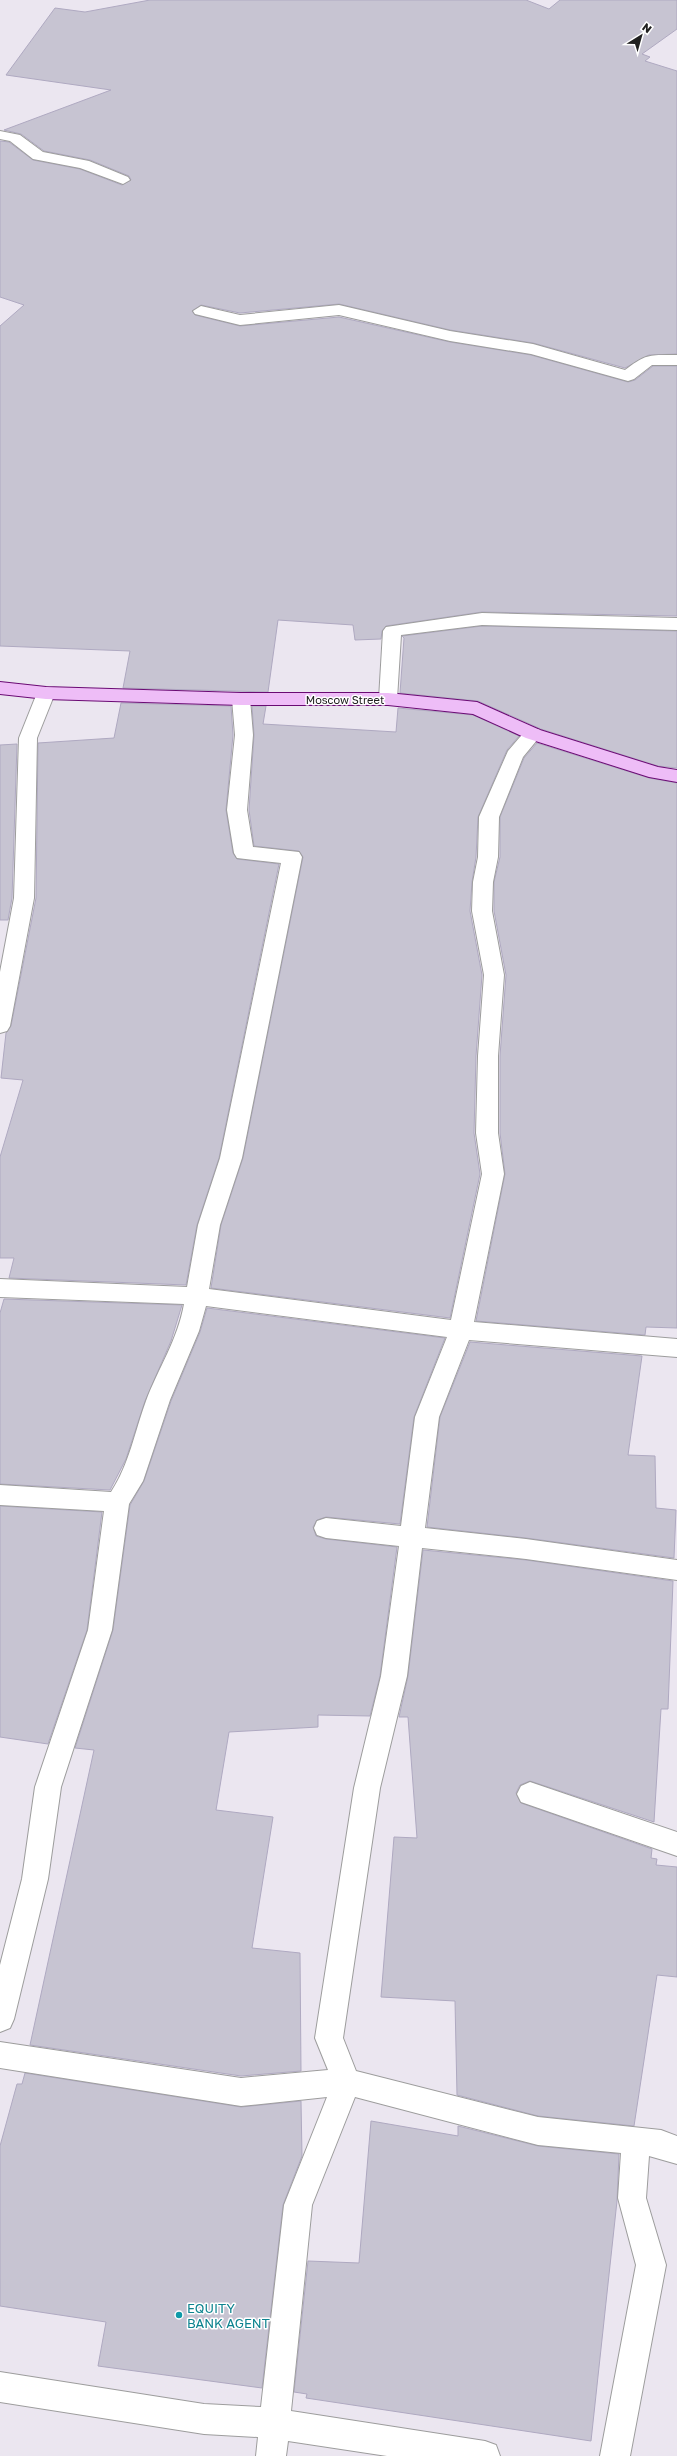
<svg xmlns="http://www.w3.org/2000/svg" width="677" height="2456" font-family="'Golos Text',sans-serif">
<rect width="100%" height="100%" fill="#ebe6f0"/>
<g fill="#c7c4d2" stroke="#afa9c1">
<path d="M 150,0 L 526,0 L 549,9 L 560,0 L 677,0 L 677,29 L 642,54 L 650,57 L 645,61 L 677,71 L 677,354 L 649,355 L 625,368 L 533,343 L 450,330 L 339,304 L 240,313 L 201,305 L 192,311 L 195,315 L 240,326 L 339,317 L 450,342 L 531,355 L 628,382 L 635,380 L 653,366 L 677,366 L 677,616 L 482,612 L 386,626 L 382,631 L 381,639 L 355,640 L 353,625 L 278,620 L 268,692 L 123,688 L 130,651 L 0,646 L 0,326 L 24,305 L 0,297 L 0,141 L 9,142 L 33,160 L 80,169 L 122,185 L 131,180 L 129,176 L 90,160 L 44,151 L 21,134 L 4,130 L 111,90 L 6,75 L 55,8 L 85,12 Z"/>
<path d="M 482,626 L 677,631 L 677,768 L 658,766 L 541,729 L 478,701 L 400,693 L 404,638 L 402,636 Z"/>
<path d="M 121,703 L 231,706 L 233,735 L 226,810 L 233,853 L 237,859 L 279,864 L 219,1158 L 197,1225 L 186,1285 L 9,1278 L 14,1258 L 0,1258 L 0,1157 L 23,1080 L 1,1078 L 6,1033 L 11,1026 L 36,898 L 38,743 L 114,738 Z"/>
<path d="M 252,706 L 266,706 L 263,724 L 396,732 L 398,708 L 473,715 L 519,736 L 507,750 L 478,817 L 476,857 L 472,882 L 470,911 L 482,975 L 476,1056 L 474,1133 L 480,1174 L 450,1318 L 211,1288 L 221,1225 L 243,1158 L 303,857 L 299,851 L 254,846 L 249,810 L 254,735 Z"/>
<path d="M 537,743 L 649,778 L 677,783 L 677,1328 L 646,1327 L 645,1335 L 476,1321 L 505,1174 L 500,1133 L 500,1056 L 506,975 L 494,911 L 494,882 L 500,857 L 500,817 L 524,758 Z"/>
<path d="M 17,744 L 12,898 L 8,920 L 0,920 L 0,745 Z"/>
<path d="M 4,1299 L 182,1305 L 171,1341 L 145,1401 L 126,1459 L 110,1490 L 0,1484 L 0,1313 Z"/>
<path d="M 207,1308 L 445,1338 L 414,1417 L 400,1524 L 326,1517 L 317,1520 L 313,1527 L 316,1536 L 326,1539 L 397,1547 L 380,1676 L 370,1716 L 318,1715 L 318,1727 L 229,1732 L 216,1810 L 273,1817 L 252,1948 L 300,1953 L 301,2071 L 241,2076 L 30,2045 L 94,1750 L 75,1748 L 113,1630 L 130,1505 L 144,1481 L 171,1401 L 200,1332 Z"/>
<path d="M 470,1342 L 642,1356 L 628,1455 L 655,1456 L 656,1508 L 676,1510 L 674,1558 L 526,1538 L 427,1527 L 440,1417 Z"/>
<path d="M 0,1506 L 102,1512 L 87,1630 L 48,1744 L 0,1737 Z"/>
<path d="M 423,1550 L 526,1560 L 673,1581 L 668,1709 L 661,1709 L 654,1822 L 530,1781 L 520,1785 L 516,1793 L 521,1803 L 652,1849 L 651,1858 L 657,1859 L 656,1865 L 677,1867 L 677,1977 L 657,1975 L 634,2126 L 538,2116 L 457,2095 L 455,2001 L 381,1997 L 394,1837 L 417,1838 L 408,1717 L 399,1717 L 408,1676 Z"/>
<path d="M 25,2073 L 241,2107 L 301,2101 L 302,2156 L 283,2205 L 262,2388 L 98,2366 L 106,2322 L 0,2306 L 0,2146 L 17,2084 L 22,2084 Z"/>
<path d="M 371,2121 L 458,2136 L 458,2126 L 538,2146 L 619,2154 L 617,2201 L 591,2441 L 306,2398 L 307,2394 L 294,2392 L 308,2261 L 359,2263 Z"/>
</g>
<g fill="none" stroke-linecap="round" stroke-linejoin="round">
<g stroke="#9d9d9d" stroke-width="2">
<g id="street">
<path d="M 0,131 L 20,135 L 43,152 L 89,161 L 128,177 L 130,180 L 123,184 L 80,168 L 33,159 L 10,141 L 0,139 Z"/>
<path d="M 339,305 L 450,331 L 533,344 L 625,370 C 647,353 650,355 677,355 L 677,365 L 652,365 L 634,379 L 628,381 L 531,354 L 450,341 L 339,315 L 240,325 L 195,314 L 193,311 L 201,306 L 240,315 Z"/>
<path d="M 482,613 L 677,618 L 677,630 L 482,625 L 401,635 L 397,699 L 395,703 L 388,705 L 381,703 L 379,699 L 383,631 L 386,627 Z"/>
<path d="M 46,687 L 52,689 L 55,693 L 37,738 L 34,898 L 10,1026 L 7,1031 L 0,1033 L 0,972 L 14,898 L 19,738 L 37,693 L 40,689 Z"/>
<path d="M 241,693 L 248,695 L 250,699 L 253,735 L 247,810 L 253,847 L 299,852 L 302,857 L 242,1158 L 220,1225 L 209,1289 L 451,1320 L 482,1174 L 476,1133 L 478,1056 L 484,975 L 472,911 L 473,882 L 478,857 L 479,817 L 508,751 L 526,730 L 533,728 L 540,730 L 542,734 L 523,757 L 499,817 L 498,857 L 493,882 L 492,911 L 504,975 L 498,1056 L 498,1133 L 504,1174 L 474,1322 L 677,1339 L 677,1357 L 469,1340 L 439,1417 L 425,1528 L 526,1539 L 677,1560 L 677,1580 L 526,1559 L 422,1548 L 407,1676 L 380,1788 L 343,2038 L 356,2071 L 538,2117 L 661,2130 L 677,2136 L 677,2164 L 649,2156 L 646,2198 L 666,2265 L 630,2456 L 600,2456 L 636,2265 L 618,2198 L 621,2153 L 538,2145 L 355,2097 L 312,2205 L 291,2411 L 485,2441 L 496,2445 L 500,2456 L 387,2456 L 288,2441 L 286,2456 L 256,2456 L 258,2437 L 204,2434 L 0,2402 L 0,2372 L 204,2404 L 261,2407 L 284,2205 L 327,2097 L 241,2106 L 0,2068 L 0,2042 L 241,2078 L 328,2070 L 315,2038 L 354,1788 L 381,1676 L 399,1546 L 326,1538 L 317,1535 L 314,1528 L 317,1521 L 326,1518 L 401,1526 L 415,1417 L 447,1337 L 206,1306 L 199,1331 L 170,1400 L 143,1481 L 129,1504 L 112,1630 L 61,1787 L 48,1879 L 14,2019 L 10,2028 L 0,2032 L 0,1965 L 22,1879 L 35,1787 L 88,1630 L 104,1511 L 0,1505 L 0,1485 L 111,1492 C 129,1465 135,1431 146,1401 C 158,1369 178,1339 184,1304 L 0,1297 L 0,1279 L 187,1287 L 198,1225 L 220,1158 L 281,863 L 237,858 L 234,853 L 227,810 L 235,735 L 232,699 L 234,695 Z"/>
<path d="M 530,1782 L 677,1832 L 677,1856 L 521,1802 L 517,1794 L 521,1786 Z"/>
</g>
</g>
<g stroke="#6a0a73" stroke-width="2">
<path id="secondary" d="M 0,682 L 46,687 L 241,693 L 388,693 L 477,702 L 540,730 L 658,767 L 677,770 L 677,782 L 649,777 L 526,738 L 473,714 L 388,705 L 241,705 L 46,699 L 0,694 Z"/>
</g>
<use href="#street" fill="#fff" fill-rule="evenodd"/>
<use href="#secondary" fill="#eebdf7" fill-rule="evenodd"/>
</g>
<circle fill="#0f9aa8" stroke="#fff" stroke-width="1.5" cx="179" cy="2315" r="4"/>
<g text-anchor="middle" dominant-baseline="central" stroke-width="3" stroke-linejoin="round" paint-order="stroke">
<g font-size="11" fill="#202020" stroke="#fff">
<text x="345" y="699">Moscow Street</text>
</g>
<g font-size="13" fill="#0d838f" stroke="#fff" text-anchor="start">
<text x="187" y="2308">EQUITY<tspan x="187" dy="15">BANK AGENT</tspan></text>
</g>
</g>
<g transform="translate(641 36) rotate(37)" stroke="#ffffff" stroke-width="3" paint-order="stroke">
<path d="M0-3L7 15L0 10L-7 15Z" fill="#202020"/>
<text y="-6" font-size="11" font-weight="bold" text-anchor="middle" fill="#202020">N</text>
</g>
</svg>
